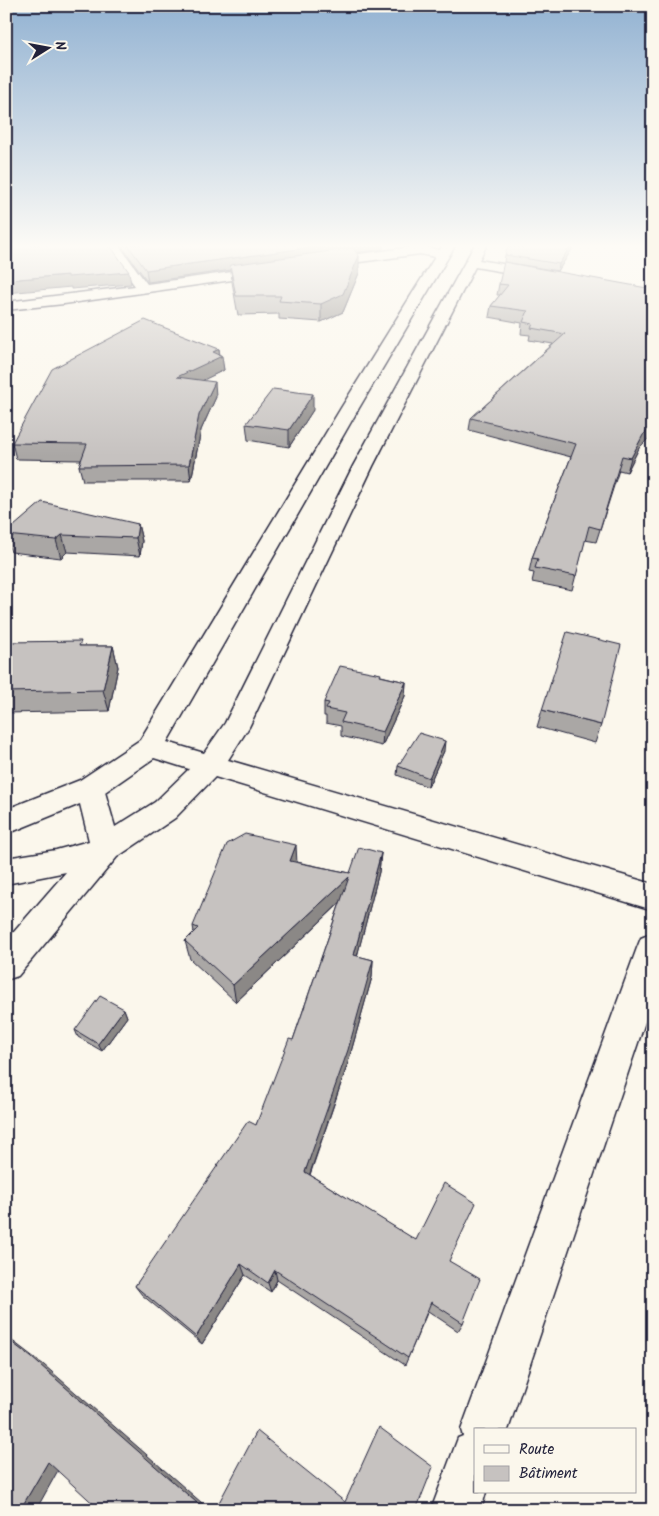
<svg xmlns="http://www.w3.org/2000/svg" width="659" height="1516" viewBox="0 0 659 1516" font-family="Kalam,sans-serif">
<rect width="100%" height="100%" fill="#fbf7ec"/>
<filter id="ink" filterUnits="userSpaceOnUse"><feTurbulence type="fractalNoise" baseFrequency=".02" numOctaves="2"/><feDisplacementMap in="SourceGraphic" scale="10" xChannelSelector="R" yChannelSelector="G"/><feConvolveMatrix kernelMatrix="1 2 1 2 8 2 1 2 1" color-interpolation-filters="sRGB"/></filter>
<g filter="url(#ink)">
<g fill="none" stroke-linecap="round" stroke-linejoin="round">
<g stroke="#22223b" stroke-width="3">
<path id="minor" d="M105,244H118L147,284L267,267L274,271L267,275L64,304L6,310V302L135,286Z
M444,244H456L359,408L167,742L204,753L225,723L353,466L475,244H487L479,260L539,270L546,274L539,278L475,267L373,466L249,727L228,760L653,884V910L215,777L175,818L117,857L18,976L6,980V941L66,872L6,884V858L56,850L89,841L80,804L14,831H6V807H12L80,780L140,740L341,408L435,257L420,254L322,267L315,263L322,259L420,246L440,250ZM154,758L189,769L155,802L115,827L105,792Z
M653,933V998L508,1430H475V1492H486L481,1510H431L458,1438L463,1436L461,1430L637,948L641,938Z"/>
</g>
<use href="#minor" fill="#fbf7ec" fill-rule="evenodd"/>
</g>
<path fill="#aaa7a5" stroke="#22223b" d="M120,244H383V249L357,253L359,273L343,312L321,322L279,319V314L238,315L232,282L231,270L148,282Z
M574,246L558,271L504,262L505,255L525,247Z
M499,284L647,288L652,287L653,285V434L639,448L627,472L619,470L596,542L585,540L572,590L532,582L534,573L529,572L532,558L571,457L469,430L471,418L553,344L529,340L530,335L521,334L522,323L489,317L491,306L500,295H497Z
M219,349L220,355L224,370L202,380L216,397L201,430L191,481H83L79,466L81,460L16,459L12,443Z
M313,410L289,447L248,440L246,424Z
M138,524L142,541L140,556L67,552L61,558L11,552L6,539V533Z
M6,642L82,646H113L118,667L109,711L6,713Z
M381,676L406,682L405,696L382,746L341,736V726L326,723V716H324V702Z
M542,710L601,725L595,743L537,727Z
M444,751L428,787L397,775L398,766Z
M381,853L379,872L357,956L373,960L372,977L347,1066L310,1175L449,1261L463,1323L458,1331L428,1311L405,1365L277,1280L271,1292L245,1275L202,1344L142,1295L135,1286L256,1125L293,1040L340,903L236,1002L190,959L185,941L194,932L193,926L297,862L350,873Z
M124,1009L127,1017L102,1051L78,1037L75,1030Z"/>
<path fill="#8b8886" stroke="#22223b" d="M335,244H383V249L231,270L230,265L231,270L148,282L146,270Z
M572,244H575L574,246L558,271L559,264Z
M359,256V273L343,312L321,322V304Z
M129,272L131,284L71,289V287L6,293V280L68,275Z
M219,349L220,357L222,356L224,370L179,392L177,377L213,352Z
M215,382L216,397L201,430L191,481L189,465L199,415Z
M313,394V410L289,447V430Z
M653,425V434L639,448L627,472L631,458L643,435Z
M138,524L142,541L140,556L136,538Z
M62,535L67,552L61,558L56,540Z
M113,646L118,667L109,711L103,690Z
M406,682L405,696L382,746L383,732Z
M445,741L444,751L428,787L429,778Z
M296,845L297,864L290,861Z
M381,853L379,872L353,972L354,955Z
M349,877L348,895L236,1002L233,985Z
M373,960L372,977L347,1066L306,1185L305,1172Z
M124,1009L127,1017L102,1051L98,1044Z
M241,1264L245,1275L202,1344L196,1337Z
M275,1270L277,1280L271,1292L268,1283Z
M6,1336L44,1365L210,1510H205L6,1338Z
M48,1462L61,1465L36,1510H20Z"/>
<path fill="#c6c2c0" stroke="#22223b" d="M6,244H109L129,272L68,277V275L6,280Z
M127,244H335L146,270Z
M526,244H572L559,264L505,255L508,246L525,247Z
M353,248L359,256L343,294L321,304L279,301L281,296H236L230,265Z
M504,262L647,288L648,286L653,287V425L643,435L631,458L622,456L600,529L589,526L576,576L535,568L538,559L532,558L576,444L471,418L565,334L531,328L533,324L523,322L528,311L491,306L508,285L499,284Z
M145,320L219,349L213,352L222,356L177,377L215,382L199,415L189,465L79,466L87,444L12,443L52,369Z
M273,389L313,394L289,430L246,424Z
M42,502L138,524L136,538L62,535L56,540L6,535V533Z
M567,632L621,645L601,725L542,710Z
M81,641L79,646H113L103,690L6,692V642Z
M340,666L381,674L380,676L406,682L383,732L341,722L345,713L326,709L329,703L324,702Z
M419,733L445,741L429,778L398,766Z
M245,834L296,845L290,861L350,873L359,847L381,853L354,955L373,960L348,1050L305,1172L416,1240L444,1183L476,1203L449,1261L480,1279L463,1323L431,1302L408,1358L275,1270L268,1283L241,1264L196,1337L135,1286L248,1121L256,1125L289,1039L293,1040L349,877L233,985L185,941L198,928L193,926L227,844Z
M100,996L124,1009L98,1044L75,1030Z
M6,1338L31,1357L205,1510H100L48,1462L20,1510H6Z
M379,1427L433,1467L416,1510H215L257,1431L345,1502Z"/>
</g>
<linearGradient id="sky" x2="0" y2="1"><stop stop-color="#92b2d2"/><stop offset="0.54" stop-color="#fdfbf6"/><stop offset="1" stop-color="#fdfbf6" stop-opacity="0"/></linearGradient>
<rect width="659" height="456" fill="url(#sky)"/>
<rect width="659" height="1516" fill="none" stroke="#fbf7ec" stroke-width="25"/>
<rect x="12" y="12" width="634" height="1491" fill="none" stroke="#22223b" stroke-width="2" filter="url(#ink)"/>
<rect x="474" y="1428" width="162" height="65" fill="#fbf7ec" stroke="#a4a2a5"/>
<rect x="484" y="1445" width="25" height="8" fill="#fbf7ec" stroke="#a4a2a5"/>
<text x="519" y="1454" font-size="15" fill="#22223b">Route</text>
<rect x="484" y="1466" width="25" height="15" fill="#c6c2c0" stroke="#a4a2a5"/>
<text x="519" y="1478" font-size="15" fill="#22223b">Bâtiment</text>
<g transform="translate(48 48) rotate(79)" stroke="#fbf7ec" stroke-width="4" paint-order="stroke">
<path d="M0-4L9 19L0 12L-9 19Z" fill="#22223b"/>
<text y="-8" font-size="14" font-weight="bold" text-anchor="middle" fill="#22223b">N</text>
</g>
</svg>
